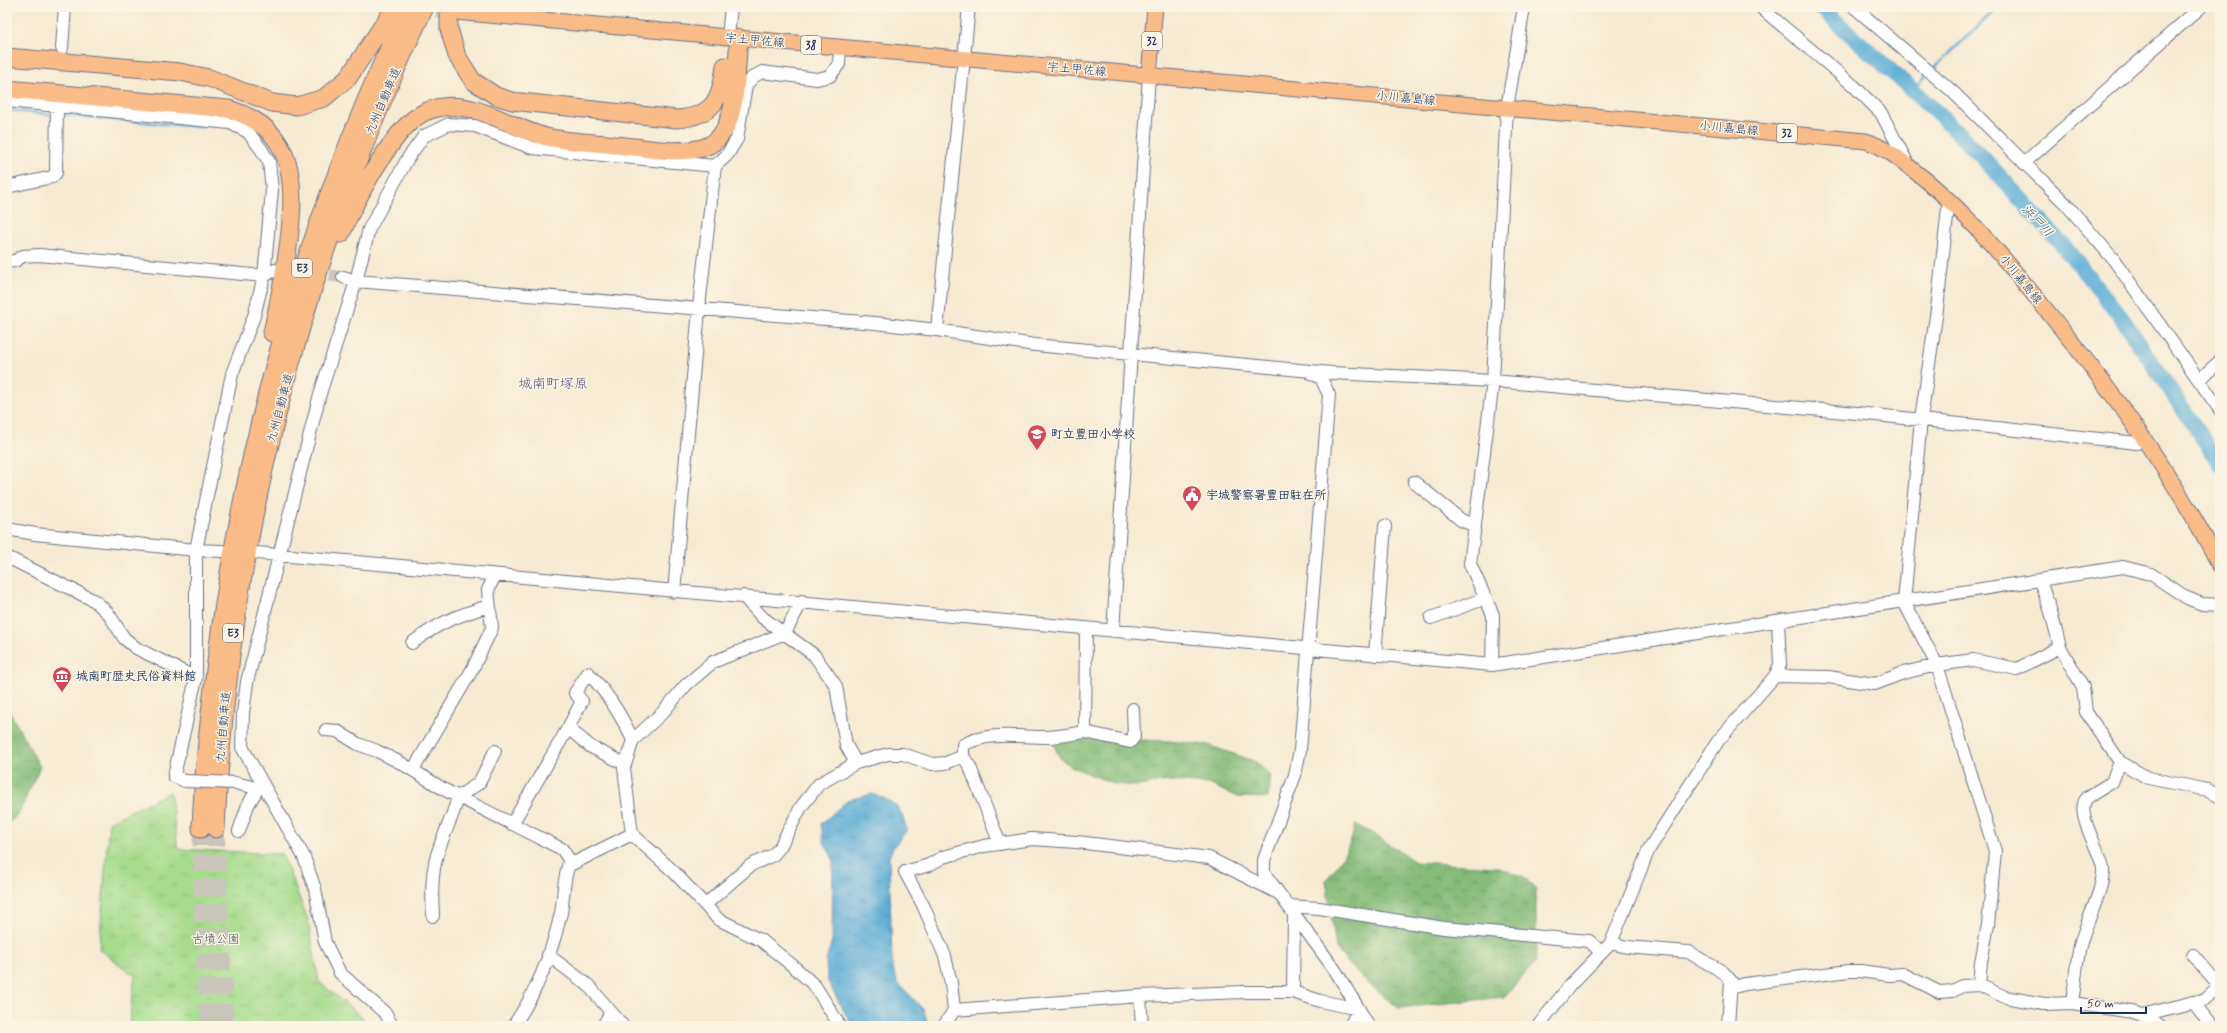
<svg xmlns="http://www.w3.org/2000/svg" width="2227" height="1033" viewBox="0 0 2227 1033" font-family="Mynerve,'Klee One',sans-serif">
<defs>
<pattern id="grass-tufts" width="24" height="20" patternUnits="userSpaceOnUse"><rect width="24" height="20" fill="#a6dc8c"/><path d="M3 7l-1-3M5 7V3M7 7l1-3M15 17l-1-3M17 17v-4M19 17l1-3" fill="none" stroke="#8ebd7b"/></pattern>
<pattern id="forest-crowns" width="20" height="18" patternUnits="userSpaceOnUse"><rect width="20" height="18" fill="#84bc78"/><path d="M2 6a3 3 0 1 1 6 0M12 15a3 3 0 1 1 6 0" fill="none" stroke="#6b9966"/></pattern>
<pattern id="water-ripples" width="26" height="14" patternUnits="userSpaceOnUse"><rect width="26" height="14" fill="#5cadd7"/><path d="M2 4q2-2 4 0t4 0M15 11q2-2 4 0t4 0" fill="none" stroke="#4b8db2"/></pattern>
</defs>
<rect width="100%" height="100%" fill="#fcf5e5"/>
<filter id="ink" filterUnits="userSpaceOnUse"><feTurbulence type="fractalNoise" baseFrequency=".025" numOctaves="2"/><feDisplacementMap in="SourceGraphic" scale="8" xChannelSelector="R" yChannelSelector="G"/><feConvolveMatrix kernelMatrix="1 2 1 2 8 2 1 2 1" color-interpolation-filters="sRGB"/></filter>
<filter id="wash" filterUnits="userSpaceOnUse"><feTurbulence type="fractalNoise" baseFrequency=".012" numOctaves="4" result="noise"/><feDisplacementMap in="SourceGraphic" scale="16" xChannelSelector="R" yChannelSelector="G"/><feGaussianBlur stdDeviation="0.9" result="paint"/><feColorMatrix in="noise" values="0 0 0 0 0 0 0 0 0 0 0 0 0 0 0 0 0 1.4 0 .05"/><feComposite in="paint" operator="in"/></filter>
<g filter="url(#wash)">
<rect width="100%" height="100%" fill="#f6ead2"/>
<path fill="url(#grass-tufts)" stroke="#608675" d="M170,792L178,849L282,854L308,920L319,982L362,1017L366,1026H129L135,976L99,949L109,822Z"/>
<path fill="url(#forest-crowns)" stroke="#50766b" d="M7,707L40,767L18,815L7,824Z
M1050,737L1169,741L1208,745L1256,762L1271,776L1268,798L1237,797L1209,784L1168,781L1138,786L1114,784L1070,766L1060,758Z
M1355,825L1372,833L1415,862L1495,867L1523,876L1536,889V962L1504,997L1399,1008C1375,991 1354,972 1336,948L1326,880C1340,863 1351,847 1355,825Z"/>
<path fill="url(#water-ripples)" stroke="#3c6e9a" d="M872,794C896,802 900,806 907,830L894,846L889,857L892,960L894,972L898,983L923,1009L927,1020L923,1026H852L827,980L826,961L832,940L833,859L824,842L821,824L848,800Z"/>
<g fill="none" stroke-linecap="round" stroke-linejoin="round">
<path stroke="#5cadd7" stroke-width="2.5" d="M1932,70L1998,7
M1913,90L1927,75
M7,110L54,115
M61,115L202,127"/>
<path stroke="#5cadd7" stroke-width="16" d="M1820,7L1941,116L1983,158L2066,249L2121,317L2220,464"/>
</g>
</g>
<g filter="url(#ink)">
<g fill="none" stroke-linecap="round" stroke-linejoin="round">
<path stroke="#cac5bb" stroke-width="12" stroke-dasharray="12 6" stroke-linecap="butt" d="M276,270L343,277"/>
<path stroke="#cac5bb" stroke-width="15" stroke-dasharray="15 8" stroke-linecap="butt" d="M413,8L455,12"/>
<path stroke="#cac5bb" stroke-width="17" stroke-dasharray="17 8" stroke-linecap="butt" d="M201,829L203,937L209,1026
M216,829L225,1026"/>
<g stroke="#687087" stroke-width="14">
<path id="minor" d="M1760,7L1854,86L1881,113L1909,166
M1854,7L1952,91L2067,205L2114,260L2220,410
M728,37L731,7
M62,48L65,7
M7,101L230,123L248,132L261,149L269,162L272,190L264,276L254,316L232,374L196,550V678L174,776L185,781
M2024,163L2201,7
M7,187L52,177L56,173L57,106
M1949,199L1937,309L1921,419L1904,602L1937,665L1995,851L1988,925L1981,962L1979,985
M7,262L15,261L23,256L39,255L264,276L275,270
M343,277L356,281L875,323L937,330L1035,345L1332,373L1493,381L1857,413L2137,443L2145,438
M937,330L969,7
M1309,372L1321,378L1329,395L1300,750L1295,775L1264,860V873L1335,970L1369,1026
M2199,380L2220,361
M1414,482L1461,520L1475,526
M7,529L35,534L196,550L222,551
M257,553L1492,665L2123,567L2151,574L2187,598L2202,604L2220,605
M7,557L95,601L108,613L124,638L136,648L196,678
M2040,581L2051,612L2060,647L2083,687L2086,712L2120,762L2148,778L2208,790L2220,797
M674,592L700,298L715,166L727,155L737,139L746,85L753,77L762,72L817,79L830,76L839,64L840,47
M743,596L763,618L814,655L836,686L846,745L856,763L888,754H903L932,764L946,763L963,756L970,767L1000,844
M802,601L785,633L713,662L686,685L662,713L633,740L624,768L632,834L674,872L718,919L762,941L793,966L815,986L840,1026
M1431,618L1486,598
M1113,631L1149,75
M412,643C440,622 456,616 489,606
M1375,655L1385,526
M1492,665L1493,615L1470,564L1493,381L1507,108L1524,7
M1775,676L1828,677L1875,684L1903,673L1937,665L1973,660L2017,669L2060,647
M568,728L582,701L575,693L588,673C608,693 621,715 633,740
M326,730L337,731L358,744L377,751L401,763L445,790L562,849L570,861C563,877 564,896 561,913C552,952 536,994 513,1026
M1085,732L1130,742L1134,737L1133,709
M963,756V745C988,731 1018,737 1045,737C1058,737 1072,734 1085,732L1086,629
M413,770L472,670L492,628L488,590L495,575
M235,783L257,788
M512,824L568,728L591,747L625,764
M239,831L248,805L261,783
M568,866L632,834
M705,905L751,865L773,855L780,847L801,807L819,784L856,763
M1288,906L1319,908L1444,928L1589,941L1601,952
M433,916C432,896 431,875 437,855C443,835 453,817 458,797L479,783L495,751
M1611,943L1627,947L1688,952L1723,972L1731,981L1728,1026
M548,955L588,985L623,1026
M2193,955L2219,985
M1731,988L1745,984L1849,971H1860L1889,975L1903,974L1939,992L1953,991L1962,986L1979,985L2005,997L2044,1004L2072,1003L2132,1012L2150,1018L2160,1026
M1293,992L1294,913
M1140,996L1142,1026
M2193,1002L2212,1026
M2072,1003C2075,984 2076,964 2080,946C2085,923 2104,890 2103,869C2102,852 2072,811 2088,797L2112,782L2120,762
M954,1010L1140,996L1244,992H1293L1320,1001L1359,1009
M2142,1015L2203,1000L2220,984
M392,1026L386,1014L340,973L325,942L315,889L304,857L242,747L243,713L247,682L320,394L356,281L369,229L408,158L424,136L449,124L475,126L532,148L715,166
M603,1026L611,1012
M944,1026L954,1010L951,983L945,956L923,905L905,872L929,865L943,857L984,846L1032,839L1077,842L1209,858L1276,892
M1350,1026L1359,1009
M1538,1026L1571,984L1611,943L1649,849L1718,741L1775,676L1780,665L1778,621"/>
</g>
<g stroke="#687087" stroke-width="17">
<path id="major" d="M455,12L1866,141C1884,147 1897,157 1912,169C1955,202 1990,241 2024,283C2098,372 2167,462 2220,566
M1149,75L1155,7"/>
</g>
<g stroke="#687087" stroke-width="19">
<path id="highway" d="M449,7V29L457,56L473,81L496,96L512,101L677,119C714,116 721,99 725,66
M7,57L180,72L209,78L272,103L297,106L324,98L348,78L395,7
M7,89L228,109C295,128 296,181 289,240C285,271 279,302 272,333
M341,234C355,202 393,126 425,112C468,93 506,127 546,137C568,142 592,142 615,145C642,147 674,155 702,148C710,146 718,140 723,132C738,109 736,65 739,38
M201,829C203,770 210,712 217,654C246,429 310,211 408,7
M216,829C228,545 302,264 425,7"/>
</g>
<use href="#minor" stroke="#fff" stroke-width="12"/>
<use href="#major" stroke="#f9bc89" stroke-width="15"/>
<use href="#highway" stroke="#f9bc89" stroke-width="17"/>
<g stroke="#687087" stroke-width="14" stroke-linecap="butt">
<path id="minor-bridge" d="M185,781L235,783"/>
</g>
<use href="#minor-bridge" stroke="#fff" stroke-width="12"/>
</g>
</g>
<defs>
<g id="school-pin" transform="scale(1)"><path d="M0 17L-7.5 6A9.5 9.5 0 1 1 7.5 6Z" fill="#d1495b" stroke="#fcf5e5"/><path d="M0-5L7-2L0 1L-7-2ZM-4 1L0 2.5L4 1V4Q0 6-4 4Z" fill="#fff"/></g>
<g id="civic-pin" transform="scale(1)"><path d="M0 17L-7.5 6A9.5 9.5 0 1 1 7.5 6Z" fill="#d1495b" stroke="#fcf5e5"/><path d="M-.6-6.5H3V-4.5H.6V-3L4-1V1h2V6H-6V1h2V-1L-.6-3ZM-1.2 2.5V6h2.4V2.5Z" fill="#fff"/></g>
<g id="museum-pin" transform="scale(1)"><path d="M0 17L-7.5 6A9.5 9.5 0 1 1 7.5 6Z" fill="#d1495b" stroke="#fcf5e5"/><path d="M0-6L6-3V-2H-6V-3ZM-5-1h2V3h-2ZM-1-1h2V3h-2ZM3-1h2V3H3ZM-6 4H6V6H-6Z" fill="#fff"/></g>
</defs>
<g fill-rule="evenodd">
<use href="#school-pin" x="1037" y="434"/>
<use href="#civic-pin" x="1192" y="495"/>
<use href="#museum-pin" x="62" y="676"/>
</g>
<g text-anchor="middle" stroke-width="3" stroke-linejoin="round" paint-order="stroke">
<g fill="#fcf5e5" stroke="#5e6a86" stroke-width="1">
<rect x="1142" y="32" width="20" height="18" rx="3"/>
<rect x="801" y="36" width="20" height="18" rx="3"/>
<rect x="1777" y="124" width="20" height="18" rx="3"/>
<rect x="292" y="259" width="20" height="18" rx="3"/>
<rect x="223" y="624" width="20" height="18" rx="3"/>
</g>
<g font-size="11" font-weight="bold" fill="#1b2f5e">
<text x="1152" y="45">32</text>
<text x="811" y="49">38</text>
<text x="1787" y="137">32</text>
<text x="302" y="272">E3</text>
<text x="233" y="637">E3</text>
</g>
<g font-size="12" fill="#1b2f5e" stroke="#fcf5e5">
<text transform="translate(755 40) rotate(5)" y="4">宇土甲佐線</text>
<text transform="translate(1077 69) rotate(5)" y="4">宇土甲佐線</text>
<text transform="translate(1406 98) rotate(5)" y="4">小川嘉島線</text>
<text transform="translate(383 101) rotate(-67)" y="4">九州自動車道</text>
<text transform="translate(1729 128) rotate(5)" y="4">小川嘉島線</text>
<text transform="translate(2021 279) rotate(51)" y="4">小川嘉島線</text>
<text transform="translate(280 408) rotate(-75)" y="4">九州自動車道</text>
<text transform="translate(223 727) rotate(-85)" y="4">九州自動車道</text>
</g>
<g font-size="12" font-weight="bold" fill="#1b2f5e" stroke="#fcf5e5" text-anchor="start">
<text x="1051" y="438">町立豊田小学校</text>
<text x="1206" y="499">宇城警察署豊田駐在所</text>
<text x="76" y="680">城南町歴史民俗資料館</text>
</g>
<g font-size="12" fill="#3e5a6a" stroke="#fcf5e5">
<text x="216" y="943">古墳公園</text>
</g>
<g font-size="13" font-style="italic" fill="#2e5582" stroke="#fcf5e5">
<text transform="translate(2038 220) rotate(47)" y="5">浜戸川</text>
</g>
<g font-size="14" fill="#545a8d" stroke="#fcf5e5">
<text x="553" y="388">城南町塚原</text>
</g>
</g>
<rect width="2227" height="1033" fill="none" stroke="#fcf5e5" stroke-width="24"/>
<path d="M2081 1007v6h65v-6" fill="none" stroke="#1b2f5e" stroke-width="2"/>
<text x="2087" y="1007" font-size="12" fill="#1b2f5e" stroke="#fcf5e5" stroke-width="3" paint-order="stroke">50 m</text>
</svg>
